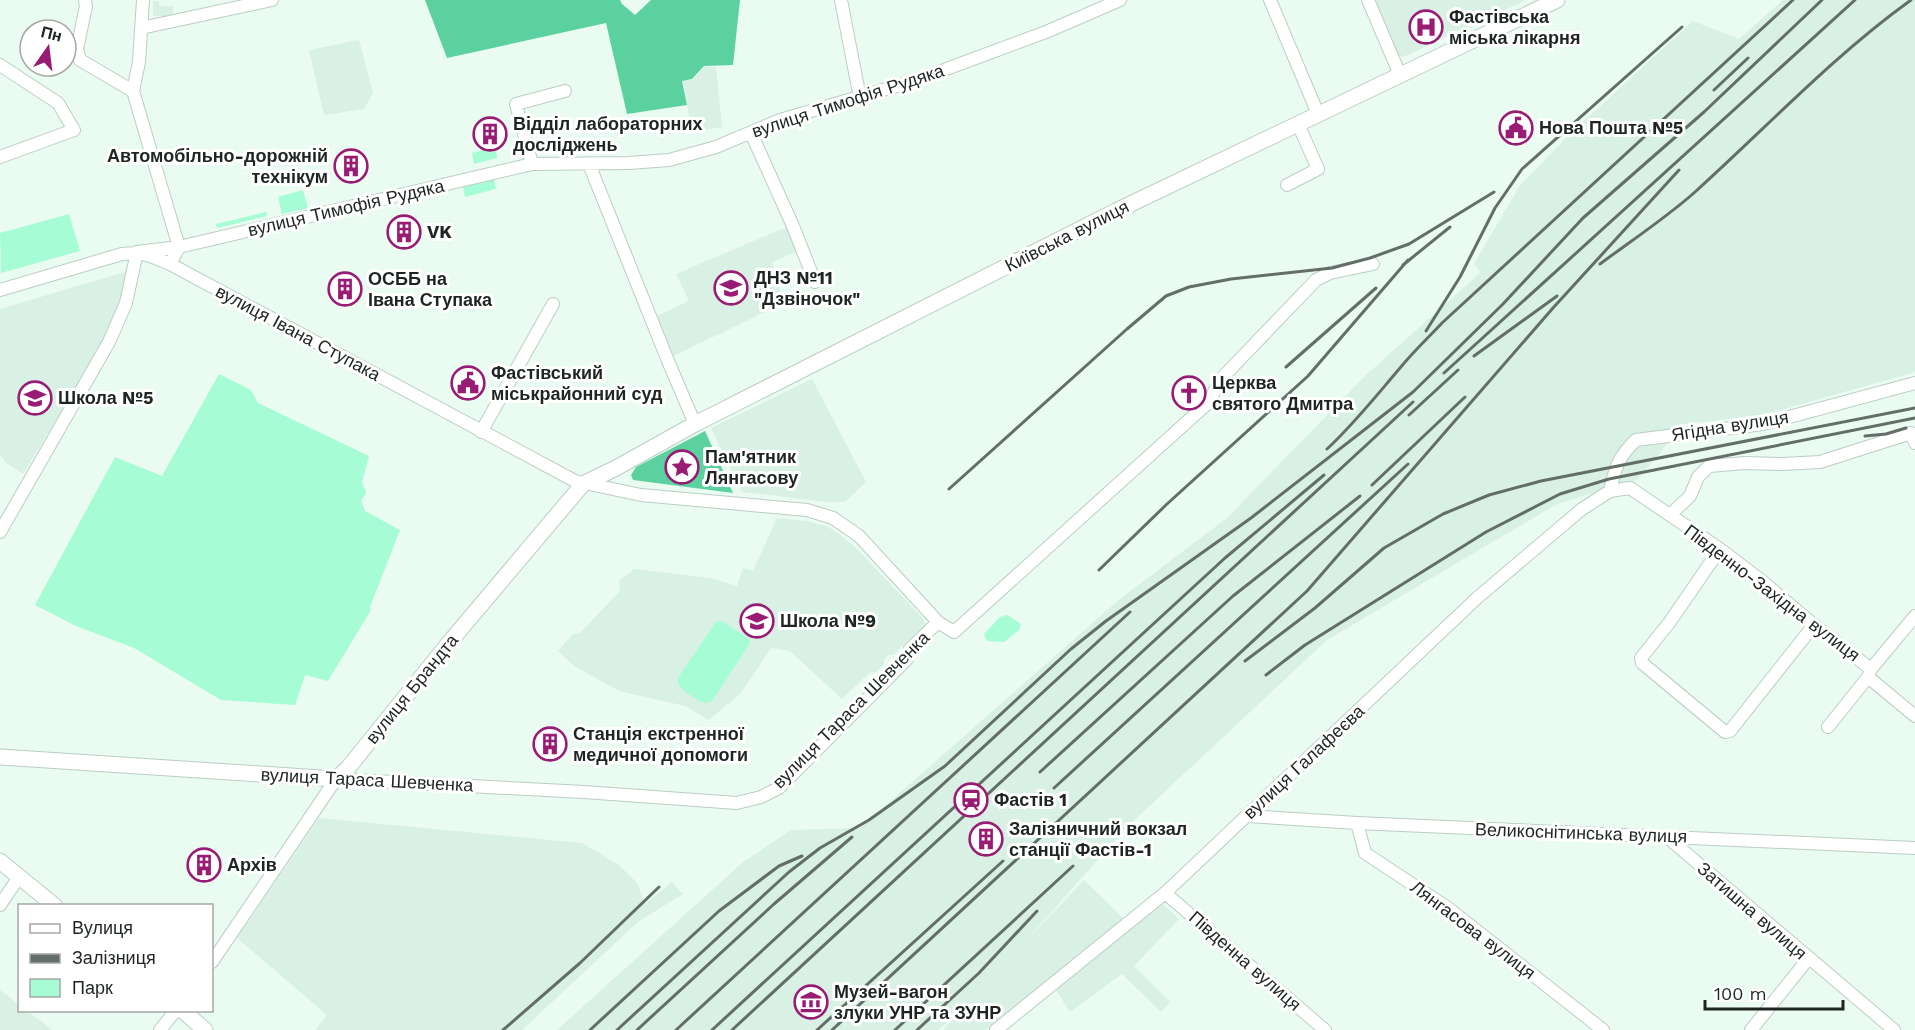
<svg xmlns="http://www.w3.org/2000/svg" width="1915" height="1030" viewBox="0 0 1915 1030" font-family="'Work Sans',sans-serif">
<rect width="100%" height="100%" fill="#eafbf2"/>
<path fill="#d8f1e4" d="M1372,0H1526L1403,57L1394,53Z
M1783,0H1915V372L1763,415L1684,424L1637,480L1557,504L1327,640L1126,828L1023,944L1084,880L1125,920L1100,942L985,1030H943L966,1005L938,1030H557L742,863L791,830L860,828L1121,598L1227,518L1365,376L1481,272L1474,264L1520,185L1573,131L1693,21L1739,39Z
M153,1H159V6H173V16H153Z
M359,40L373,93L364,109L324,115L309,50Z
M705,67H716L722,127L679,134L677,124L690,121L683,81L693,79Z
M789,226L798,251L772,262L784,303L671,357L655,317L689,301L676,274Z
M128,271L123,296L104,341L23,474L5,462L0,455V309Z
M812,379L866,482L845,502H828L742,492L711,428Z
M777,518L807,521L828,527L839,534L853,545L923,618L925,625L893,655H888L884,660V664L876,672L869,673L842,699L790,651L771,648L741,693L709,720L685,706L619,691L574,666L558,651L573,634L580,633L620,591L619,581L634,569L711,578L737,586L743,568L753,571Z
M319,818L582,843L619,865L637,883L645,904L672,882L683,894L638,922L522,1030H315L327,1015L237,938Z
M1163,904L1179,919L1134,966L1170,1002L1161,1012L1122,974L1070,1012L1054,987Z
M0,990L19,1005L20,1010L27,1011L53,1030H0Z"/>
<path fill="#a6fcd4" d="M490,148L491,152L496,151L497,158L474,164L472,153Z
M493,176L496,189L465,197L462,183Z
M303,190L308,208L282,214L278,197Z
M266,212L267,216L217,228L216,224Z
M69,214L80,251L1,273L0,233Z
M219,374L251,390L258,403L369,456L362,482L366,493L361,501L365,511L400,530L370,607L371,610L328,681L305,675L295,705L221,700L134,648L76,626L35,605L115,457L162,476Z
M1007,615L1021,624L1019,630L1004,642L987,641L984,634L1000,617Z
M720,620L747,637L750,641L749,645L712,701L704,703C694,697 676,690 678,678L715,623Z"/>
<path fill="#5bd1a0" d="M425,0H620L622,4L635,15L651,0H740L733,65L704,66L692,79L682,81L687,105L627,114L606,23L447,58Z
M705,431L733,493L633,480L631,475L636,467Z"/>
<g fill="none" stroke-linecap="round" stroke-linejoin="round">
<g stroke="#bbcdc4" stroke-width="14">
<path id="minor" d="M85,0L86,6L77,49L80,60L133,91
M841,0L860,98
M1270,0L1318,114
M1368,0L1400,75
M141,28L272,0
M0,65L58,103L74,130L0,157
M751,133L793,226L815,282
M532,164L516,104L565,91
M589,164L668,361L695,424
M1287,185L1318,169L1298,124
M170,264L179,247L532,164L629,163L669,160L716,147L780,120L914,81L1046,32L1120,0
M0,290L122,254C143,251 151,256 170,264L575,481L641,495L807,510L833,518L859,536L938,622L954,632L1209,402L1220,380L1316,280L1330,273L1373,264
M481,432L553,304
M1610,491C1615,468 1618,457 1636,440L1763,424L1915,383
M1670,515L1690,496L1698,477L1709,466L1745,463L1783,464L1820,462L1911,433L1915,443
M0,532L109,342L126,303L137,252L179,247L133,91L139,62L143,0
M1720,549L1669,623L1641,658L1642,663L1725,732L1730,731L1814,625
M1868,677L1915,716
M1828,727L1868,677L1871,669
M1247,816L1357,823L1915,848
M1357,823L1365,853L1448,908L1603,1030
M1667,837L1894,1030
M1165,893L1325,1030
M0,905L19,877
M212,962L336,779L584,792L737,803L761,797L779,788L907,659L910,649L938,622
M160,1030L176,1010
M996,1030L1165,893L1477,598L1582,509L1610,491L1630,488L1720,549L1762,581L1814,625L1871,669L1915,616
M1751,1030L1808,959"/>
</g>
<g stroke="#bbcdc4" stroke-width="17">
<path id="major" d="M0,757L336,779L348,768L448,644L583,484L616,468L695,424L1116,211L1557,0
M0,861L55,906
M182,1010L205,1030"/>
</g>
<use href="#minor" stroke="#fff" stroke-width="12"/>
<use href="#major" stroke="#fff" stroke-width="15"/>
<path stroke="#646e69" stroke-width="3" d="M1714,90L1748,58
M1600,264C1632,240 1666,218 1695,192C1766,128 1833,56 1911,0
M1403,265L1450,227
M1426,331L1460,277L1495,208L1522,169L1682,27
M1474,356L1557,296
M1286,367L1376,288
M1444,373L1855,0
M1409,415L1458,370
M1865,436L1886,434L1906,428
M1327,449C1354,424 1376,396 1400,368C1413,352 1428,338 1442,323L1793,0
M1372,485L1465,397
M949,489L1127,329L1166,296L1189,287L1231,279L1332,268L1370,258L1409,244L1494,192
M1099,570L1167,504L1308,376L1408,260
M1245,661L1315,608L1384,548L1443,514L1489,495L1541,481L1915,408
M1266,675L1305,645L1486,532L1560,494L1609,479L1915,418
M1040,772L1233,596L1360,496
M1054,788L1408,464
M503,1030L580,963L659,887
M590,1030L719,911L779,866L802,856
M617,1030L789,872L820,848L869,820L945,766L1071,649L1106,621L1251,518L1413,392L1503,304L1583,218L1704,112L1822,0
M637,1030L774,904L852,837
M676,1030L1130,612
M712,1030L1225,558L1324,475
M732,1030L1413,402
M817,1030L1003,861
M832,1030L1307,591L1553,308L1679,170
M895,1030L1073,866
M917,1030L979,973L1037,911"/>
</g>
<defs>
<g id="hospital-ring" transform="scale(1.725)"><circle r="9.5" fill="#fff" stroke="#991c74" stroke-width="1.5"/><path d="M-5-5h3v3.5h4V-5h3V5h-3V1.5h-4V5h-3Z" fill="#991c74"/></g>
<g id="civic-ring" transform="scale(1.725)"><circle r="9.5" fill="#fff" stroke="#991c74" stroke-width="1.5"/><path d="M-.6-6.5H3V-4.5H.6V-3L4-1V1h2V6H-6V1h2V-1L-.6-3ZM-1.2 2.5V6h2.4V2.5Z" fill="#991c74"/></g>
<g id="building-ring" transform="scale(1.725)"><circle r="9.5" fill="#fff" stroke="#991c74" stroke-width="1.5"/><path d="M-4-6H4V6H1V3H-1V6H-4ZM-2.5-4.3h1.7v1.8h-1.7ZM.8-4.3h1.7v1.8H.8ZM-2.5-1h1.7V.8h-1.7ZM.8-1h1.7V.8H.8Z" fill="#991c74"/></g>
<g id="school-ring" transform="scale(1.725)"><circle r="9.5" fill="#fff" stroke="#991c74" stroke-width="1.5"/><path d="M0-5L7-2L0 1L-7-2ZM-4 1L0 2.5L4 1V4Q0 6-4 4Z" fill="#991c74"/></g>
<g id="church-ring" transform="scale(1.725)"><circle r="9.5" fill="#fff" stroke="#991c74" stroke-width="1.5"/><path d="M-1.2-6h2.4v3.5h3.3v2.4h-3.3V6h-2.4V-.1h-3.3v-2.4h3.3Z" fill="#991c74"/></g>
<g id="sight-ring" transform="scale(1.725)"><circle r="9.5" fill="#fff" stroke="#991c74" stroke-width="1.5"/><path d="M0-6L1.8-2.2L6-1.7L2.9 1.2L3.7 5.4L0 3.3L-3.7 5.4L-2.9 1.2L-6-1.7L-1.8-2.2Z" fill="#991c74"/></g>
<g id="station-ring" transform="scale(1.725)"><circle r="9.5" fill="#fff" stroke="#991c74" stroke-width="1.5"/><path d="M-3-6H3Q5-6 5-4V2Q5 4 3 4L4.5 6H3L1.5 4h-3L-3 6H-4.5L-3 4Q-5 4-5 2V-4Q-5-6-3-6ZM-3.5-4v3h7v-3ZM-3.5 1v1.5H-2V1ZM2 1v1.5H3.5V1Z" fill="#991c74"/></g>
<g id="museum-ring" transform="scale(1.725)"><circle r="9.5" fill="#fff" stroke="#991c74" stroke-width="1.5"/><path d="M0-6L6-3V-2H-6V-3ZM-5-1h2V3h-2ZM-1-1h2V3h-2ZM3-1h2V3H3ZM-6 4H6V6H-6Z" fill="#991c74"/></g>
</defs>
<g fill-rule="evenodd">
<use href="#hospital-ring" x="1426" y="27"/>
<use href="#civic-ring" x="1516" y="128"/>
<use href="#building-ring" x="490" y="134"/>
<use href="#building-ring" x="351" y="166"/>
<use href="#building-ring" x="404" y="232"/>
<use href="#school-ring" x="731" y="288"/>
<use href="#building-ring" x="345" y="289"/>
<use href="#civic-ring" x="468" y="383"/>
<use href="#church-ring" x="1189" y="393"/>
<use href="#school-ring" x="35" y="398"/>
<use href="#sight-ring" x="682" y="467"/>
<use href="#school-ring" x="757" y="621"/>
<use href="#building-ring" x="550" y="744"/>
<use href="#station-ring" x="971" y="800"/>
<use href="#building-ring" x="986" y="839"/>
<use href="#building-ring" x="204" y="865"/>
<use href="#museum-ring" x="811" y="1002"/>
</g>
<g text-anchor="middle" stroke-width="6" stroke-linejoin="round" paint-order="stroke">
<g font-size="18" font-weight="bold" fill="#1f2522" stroke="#fff" text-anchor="start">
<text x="1449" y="23">Фастівська<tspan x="1449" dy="21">міська лікарня</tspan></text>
<text x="513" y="130">Відділ лабораторних<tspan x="513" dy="21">досліджень</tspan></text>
<text x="1539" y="134">Нова Пошта №5</text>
<text x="328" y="162" text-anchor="end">Автомобільно-дорожній<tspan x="328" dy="21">технікум</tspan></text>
<text x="427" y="238">VK</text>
<text x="754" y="284">ДНЗ №11<tspan x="754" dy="21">"Дзвіночок"</tspan></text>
<text x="368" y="285">ОСББ на<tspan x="368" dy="21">Івана Ступака</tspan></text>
<text x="491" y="379">Фастівський<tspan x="491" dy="21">міськрайонний суд</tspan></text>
<text x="1212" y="389">Церква<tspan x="1212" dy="21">святого Дмитра</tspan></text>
<text x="58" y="404">Школа №5</text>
<text x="705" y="463">Пам'ятник<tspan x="705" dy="21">Лянгасову</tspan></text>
<text x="780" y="627">Школа №9</text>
<text x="573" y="740">Станція екстренної<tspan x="573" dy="21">медичної допомоги</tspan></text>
<text x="994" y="806">Фастів 1</text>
<text x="1009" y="835">Залізничний вокзал<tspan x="1009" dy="21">станції Фастів-1</tspan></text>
<text x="227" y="871">Архів</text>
<text x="834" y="998">Музей-вагон<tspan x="834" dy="21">злуки УНР та ЗУНР</tspan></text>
</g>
<g font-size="18" fill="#1f2522" stroke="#fff">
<text transform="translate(848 101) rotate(-18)" y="6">вулиця Тимофія Рудяка</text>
<text transform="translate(346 208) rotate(-13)" y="6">вулиця Тимофія Рудяка</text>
<text transform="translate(1067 236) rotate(-27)" y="6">Київська вулиця</text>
<text transform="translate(298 333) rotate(28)" y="6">вулиця Івана Ступака</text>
<text transform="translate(1730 426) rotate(-9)" y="6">Ягідна вулиця</text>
<text transform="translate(1772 593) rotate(37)" y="6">Південно-Західна вулиця</text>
<text transform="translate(412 689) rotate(-51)" y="6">вулиця Брандта</text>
<text transform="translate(851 710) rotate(-45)" y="6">вулиця Тараса Шевченка</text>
<text transform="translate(1304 762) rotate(-43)" y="6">вулиця Галафеєва</text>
<text transform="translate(367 780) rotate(3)" y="6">вулиця Тараса Шевченка</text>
<text transform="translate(1581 833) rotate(2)" y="6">Великоснітинська вулиця</text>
<text transform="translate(1752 911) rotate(41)" y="6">Затишна вулиця</text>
<text transform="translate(1473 930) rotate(37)" y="6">Лянгасова вулиця</text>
<text transform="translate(1245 961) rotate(41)" y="6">Південна вулиця</text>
</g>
</g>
<rect x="18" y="904" width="195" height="108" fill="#ffffff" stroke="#a5a8a7" stroke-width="1.5"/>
<rect x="30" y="924" width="30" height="9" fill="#ffffff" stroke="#a5a8a7" stroke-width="1.5"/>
<text x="72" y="934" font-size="18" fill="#1f2522">Вулиця</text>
<rect x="30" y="954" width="30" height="9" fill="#646e69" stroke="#a5a8a7" stroke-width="1.5"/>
<text x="72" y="964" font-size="18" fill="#1f2522">Залізниця</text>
<rect x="30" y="979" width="30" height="18" fill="#a6fcd4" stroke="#a5a8a7" stroke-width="1.5"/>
<text x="72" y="994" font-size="18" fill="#1f2522">Парк</text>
<g transform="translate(48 48) rotate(14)"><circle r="28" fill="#ffffff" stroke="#a5a8a7" stroke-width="1.5"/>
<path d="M0-4.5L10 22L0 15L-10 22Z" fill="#991c74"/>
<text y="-9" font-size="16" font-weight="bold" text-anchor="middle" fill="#1f2522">Пн</text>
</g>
<path d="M1705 1000v9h138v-9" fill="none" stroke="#1f2522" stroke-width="3"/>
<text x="1714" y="1000" font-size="18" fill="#1f2522" stroke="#ffffff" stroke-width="4.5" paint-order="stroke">100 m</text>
</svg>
